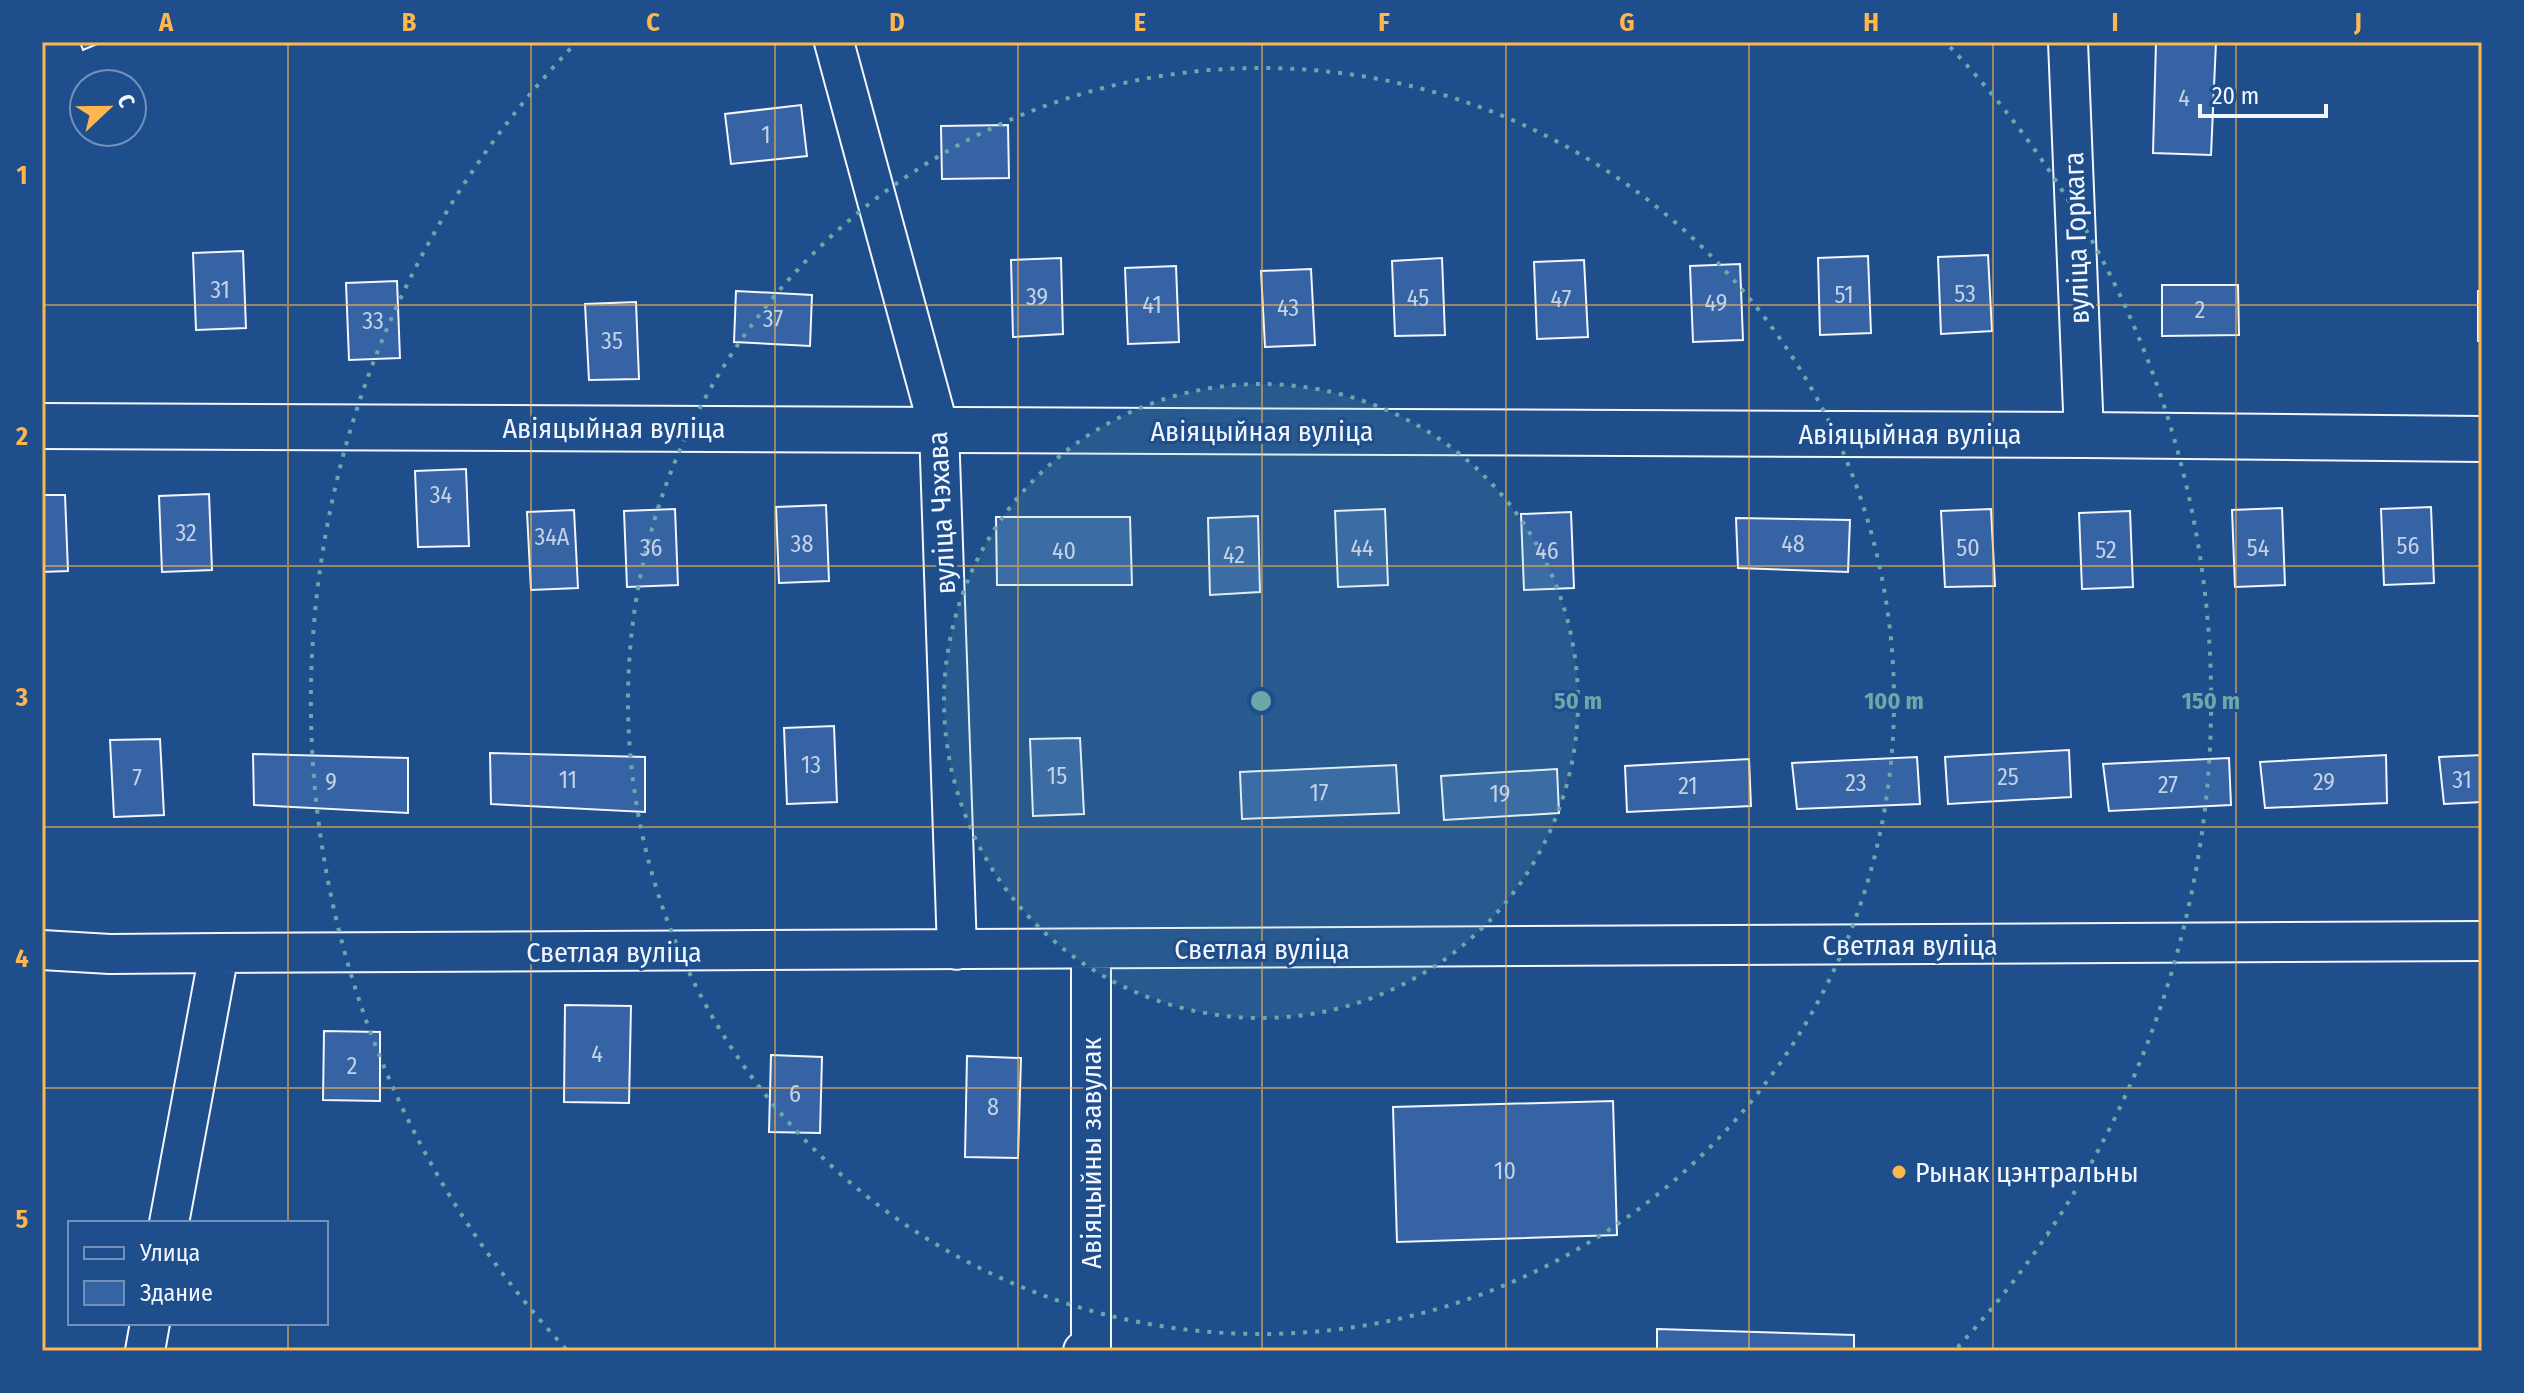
<svg xmlns="http://www.w3.org/2000/svg" width="2524" height="1393" viewBox="0 0 2524 1393" font-family="'Fira Sans Condensed',sans-serif">
<rect width="100%" height="100%" fill="#1f4e8c"/>
<path fill="#3563a3" stroke="#f2f6ff" stroke-width="2" d="M80,42H102L83,50Z
M2156,42H2216L2211,155L2153,153Z
M801,105L807,156L731,164L725,114Z
M1008,125L1009,178L942,179L941,126Z
M243,251L246,328L196,330L193,253Z
M1988,255L1992,331L1941,334L1938,257Z
M1868,256L1871,333L1820,335L1818,258Z
M1061,258L1063,334L1013,337L1011,260Z
M1442,258L1445,335L1395,336L1392,261Z
M1584,260L1588,337L1537,339L1534,262Z
M1740,264L1743,340L1693,342L1690,266Z
M1176,266L1179,342L1128,344L1125,268Z
M1311,269L1315,345L1265,347L1261,271Z
M397,281L400,358L349,360L346,283Z
M2162,285H2238L2239,335L2162,336Z
M736,291L812,295L810,346L734,342Z
M2478,291H2482V341H2478Z
M636,302L639,379L589,380L585,304Z
M466,469L469,546L418,547L415,471Z
M209,494L212,570L162,572L159,496Z
M42,495H65L68,571L42,572Z
M826,505L829,581L779,583L776,507Z
M2431,507L2434,583L2384,585L2381,509Z
M2282,508L2285,585L2235,587L2232,510Z
M675,509L678,585L627,587L624,511Z
M1385,509L1388,585L1338,587L1335,511Z
M1991,509L1995,586L1945,587L1941,511Z
M574,510L578,588L531,590L527,512Z
M2130,511L2133,587L2082,589L2079,513Z
M1571,512L1574,588L1524,590L1521,514Z
M1258,516L1260,592L1210,595L1208,518Z
M996,517H1130L1132,585H997Z
M1736,518L1850,520L1848,572L1738,568Z
M834,726L837,802L787,804L784,728Z
M1080,738L1084,814L1033,816L1030,739Z
M160,739L164,815L114,817L110,740Z
M2069,750L2071,797L1948,804L1945,757Z
M490,753L645,757V812L491,804Z
M253,754L408,758V813L254,805Z
M2386,755L2387,803L2265,808L2260,762Z
M2482,755V802L2444,804L2439,757Z
M1917,757L1920,804L1797,809L1792,763Z
M2229,758L2231,805L2109,811L2103,764Z
M1749,759L1751,806L1627,812L1625,766Z
M1396,765L1399,813L1242,819L1240,772Z
M1557,769L1559,813L1444,820L1441,776Z
M565,1005L631,1006L629,1103L564,1102Z
M324,1031L380,1032V1101L323,1100Z
M771,1055L822,1057L820,1133L769,1132Z
M967,1056L1021,1058L1018,1158L965,1157Z
M1613,1101L1617,1235L1397,1242L1393,1107Z
M1657,1329L1854,1335V1351H1657Z"/>
<g fill="none" stroke-linecap="round" stroke-linejoin="round">
<g stroke="#f2f6ff" stroke-width="42">
<path id="street" d="M834,42L939,429L957,950
M2068,42L2084,435
M42,950L110,954L219,953L2482,941
M169,1223L219,953
M145,1351L150,1323
M1083,1351L1091,1348V950"/>
</g>
<g stroke="#f2f6ff" stroke-width="48">
<path id="secondary" d="M42,426L2084,435L2482,439"/>
</g>
<use href="#street" stroke="#1f4e8c" stroke-width="38"/>
<use href="#secondary" stroke="#1f4e8c" stroke-width="44"/>
</g>
<path fill="none" stroke="#ffb74d" stroke-width="2" stroke-opacity="0.55" d="M288,42V1223M531,42V1351M775,42V1351M1018,42V1351M1262,42V1351M1506,42V1351M1749,42V1351M1993,42V1351M2236,42V1351M42,305H2482M42,566H2482M42,827H2482M42,1088H2482M288,1323V1351"/>
<circle cx="1261" cy="701" r="317" fill="#6aa9a8" fill-opacity=".12"/>
<g fill="none" stroke="#6aa9a8" stroke-width="4" stroke-dasharray="4 8">
<circle cx="1261" cy="701" r="317"/>
<circle cx="1261" cy="701" r="633"/>
<path d="M566 1349A950 950 0 0 1 572 47M1950 47A950 950 0 0 1 1956 1349"/>
</g>
<circle fill="#ffb74d" stroke="#1f4e8c" stroke-width="3" cx="1899" cy="1172" r="8"/>
<g text-anchor="middle" stroke-width="6" stroke-linejoin="round" paint-order="stroke">
<g font-size="24" fill="#c3d1e8">
<text x="2184" y="106">4</text>
<text x="766" y="143">1</text>
<text x="220" y="298">31</text>
<text x="1965" y="302">53</text>
<text x="1844" y="303">51</text>
<text x="1037" y="305">39</text>
<text x="1418" y="306">45</text>
<text x="1561" y="307">47</text>
<text x="1716" y="311">49</text>
<text x="1152" y="313">41</text>
<text x="1288" y="316">43</text>
<text x="2200" y="318">2</text>
<text x="773" y="327">37</text>
<text x="373" y="329">33</text>
<text x="612" y="349">35</text>
<text x="441" y="503">34</text>
<text x="186" y="541">32</text>
<text x="552" y="545">34А</text>
<text x="802" y="552">38</text>
<text x="1793" y="552">48</text>
<text x="2408" y="554">56</text>
<text x="651" y="556">36</text>
<text x="1362" y="556">44</text>
<text x="1968" y="556">50</text>
<text x="2258" y="556">54</text>
<text x="2106" y="558">52</text>
<text x="1064" y="559">40</text>
<text x="1547" y="559">46</text>
<text x="1234" y="563">42</text>
<text x="811" y="773">13</text>
<text x="1057" y="784">15</text>
<text x="2008" y="785">25</text>
<text x="137" y="786">7</text>
<text x="568" y="788">11</text>
<text x="2462" y="788">31</text>
<text x="331" y="790">9</text>
<text x="2324" y="790">29</text>
<text x="1856" y="791">23</text>
<text x="2168" y="793">27</text>
<text x="1688" y="794">21</text>
<text x="1319" y="801">17</text>
<text x="1500" y="802">19</text>
<text x="597" y="1062">4</text>
<text x="352" y="1074">2</text>
<text x="795" y="1102">6</text>
<text x="993" y="1115">8</text>
<text x="1505" y="1179">10</text>
</g>
<g font-size="28" fill="#f2f6ff" stroke="#1f4e8c">
<text transform="translate(2076 238) rotate(-92)" y="10">вуліца Горкага</text>
<text x="614" y="438">Авіяцыйная вуліца</text>
<text x="1262" y="441">Авіяцыйная вуліца</text>
<text x="1910" y="444">Авіяцыйная вуліца</text>
<text transform="translate(941 513) rotate(-93)" y="10">вуліца Чэхава</text>
<text x="1910" y="955">Светлая вуліца</text>
<text x="1262" y="959">Светлая вуліца</text>
<text x="614" y="962">Светлая вуліца</text>
<text transform="translate(1091 1153) rotate(-90)" y="10">Авіяцыйны завулак</text>
</g>
<g font-size="28" fill="#f2f6ff" stroke="#1f4e8c" text-anchor="start">
<text x="1915" y="1182">Рынак цэнтральны</text>
</g>
</g>
<circle cx="1261" cy="701" r="12" fill="#6aa9a8" stroke="#1f4e8c" stroke-width="4"/>
<g font-size="24" text-anchor="middle" font-weight="bold" fill="#6aa9a8" stroke="#1f4e8c" stroke-width="6" stroke-linejoin="round" paint-order="stroke">
<text x="1578" y="709">50 m</text>
<text x="1894" y="709">100 m</text>
<text x="2211" y="709">150 m</text>
</g>
<rect width="2524" height="1393" fill="none" stroke="#1f4e8c" stroke-width="88"/>
<rect x="68" y="1221" width="260" height="104" fill="#1f4e8c" stroke="#7391ba" stroke-width="2"/>
<rect x="84" y="1247" width="40" height="12" fill="#1f4e8c" stroke="#7391ba" stroke-width="2"/>
<text x="140" y="1261" font-size="24" fill="#f2f6ff">Улица</text>
<rect x="84" y="1281" width="40" height="24" fill="#3563a3" stroke="#7391ba" stroke-width="2"/>
<text x="140" y="1301" font-size="24" fill="#f2f6ff">Здание</text>
<g transform="translate(108 108) rotate(68)"><circle r="38" fill="#1f4e8c" stroke="#7391ba" stroke-width="2"/>
<path d="M0-6L14 30L0 20L-14 30Z" fill="#ffb74d"/>
<text y="-12" font-size="22" font-weight="bold" text-anchor="middle" fill="#f2f6ff">С</text>
</g>
<path d="M2200 104v12h126v-12" fill="none" stroke="#f2f6ff" stroke-width="4"/>
<text x="2212" y="104" font-size="24" fill="#f2f6ff" stroke="#1f4e8c" stroke-width="6" paint-order="stroke">20 m</text>
<rect x="44" y="44" width="2436" height="1305" fill="none" stroke="#ffb74d" stroke-width="3"/>
<g font-size="26" text-anchor="middle" font-weight="bold" fill="#ffb74d">
<text x="166" y="31">A</text>
<text x="409" y="31">B</text>
<text x="653" y="31">C</text>
<text x="897" y="31">D</text>
<text x="1140" y="31">E</text>
<text x="1384" y="31">F</text>
<text x="1627" y="31">G</text>
<text x="1871" y="31">H</text>
<text x="2115" y="31">I</text>
<text x="2358" y="31">J</text>
<text x="22" y="184">1</text>
<text x="22" y="445">2</text>
<text x="22" y="706">3</text>
<text x="22" y="967">4</text>
<text x="22" y="1228">5</text>
</g>
</svg>
